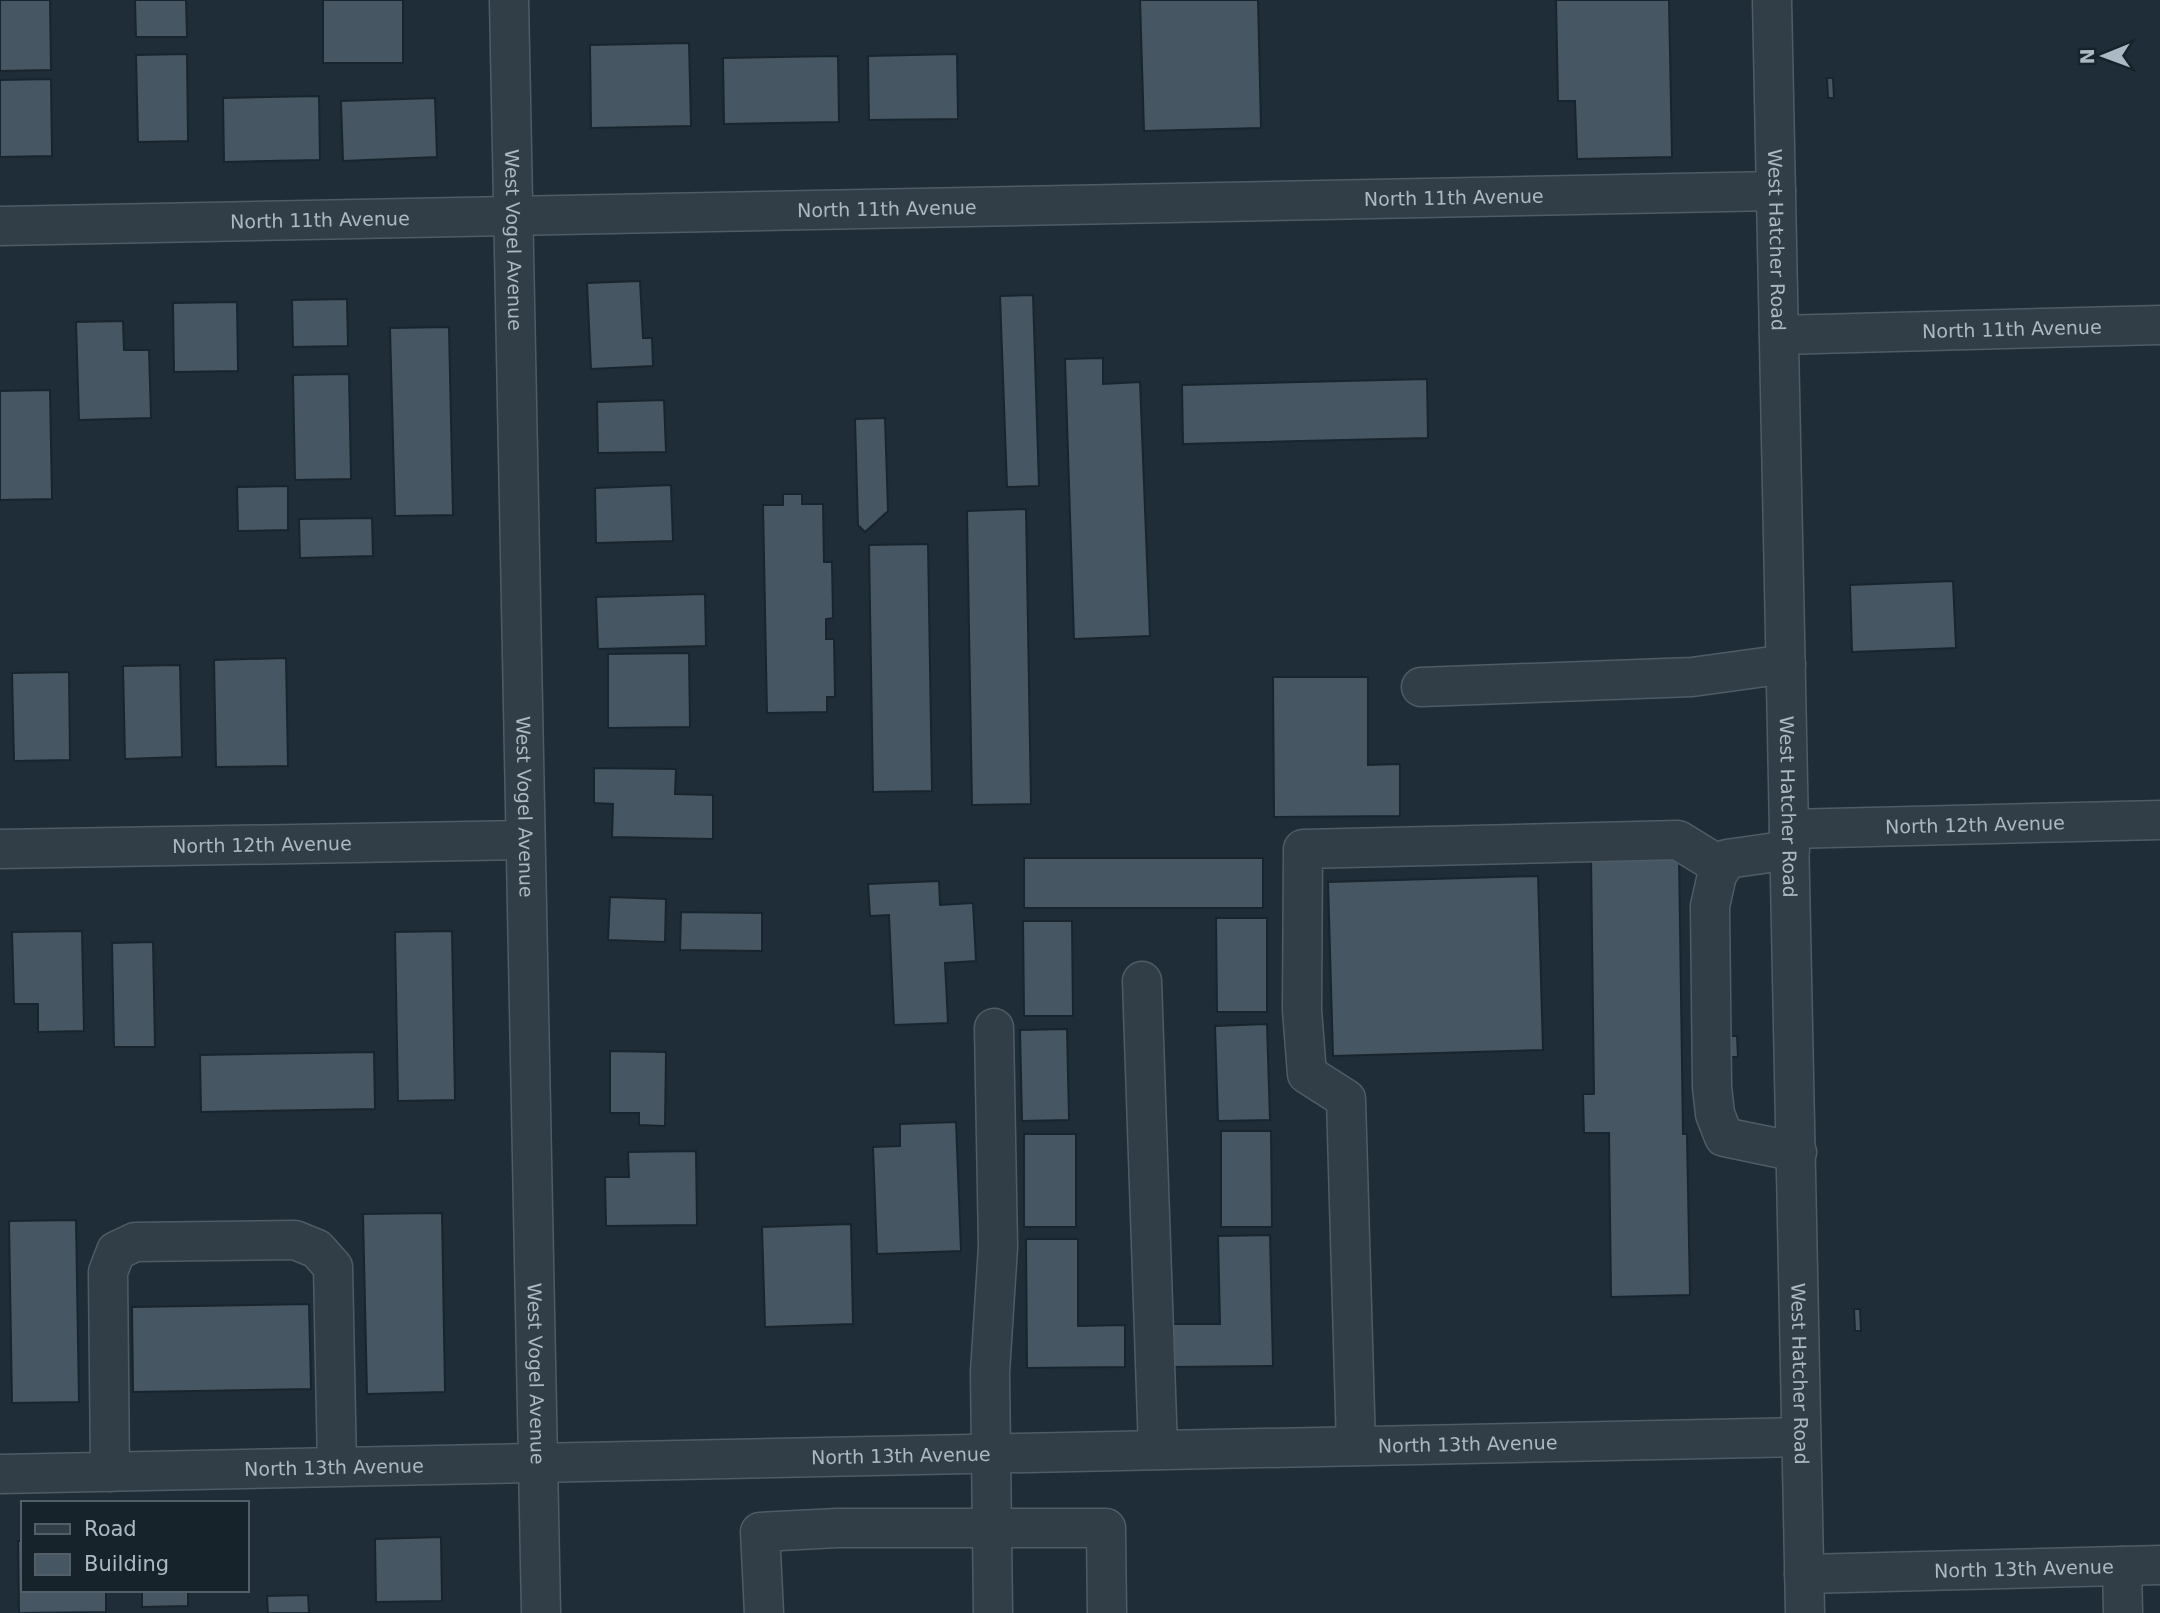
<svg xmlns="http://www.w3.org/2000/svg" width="2160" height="1613" viewBox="0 0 2160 1613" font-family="'DejaVu Sans',sans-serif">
<rect width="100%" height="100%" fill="#1e2d37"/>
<path fill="#465763" stroke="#19252e" stroke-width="2" d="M0,0H50L51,70L0,71Z
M135,0H186L187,37H136Z
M323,0H403V63H323Z
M1140,0H1258L1261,128L1144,131Z
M1556,0H1669L1672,157L1577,159L1575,101H1558Z
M689,43L691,126L591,128L590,45Z
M187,54L188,141L138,142L136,55Z
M957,54L958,119L869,120L868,56Z
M838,56L839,122L724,124L723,58Z
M1827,78H1833L1834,98H1828Z
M51,79L52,156L0,157V80Z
M319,96L320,160L224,162L223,98Z
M435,98L437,157L343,161L341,101Z
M640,281L643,338H652L653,366L591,369L587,283Z
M1033,295L1039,486L1007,487L1000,296Z
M347,299L348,346L293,347L292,300Z
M237,302L238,371L174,372L173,303Z
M123,321L124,350H149L151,418L79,420L76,322Z
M449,327L453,515L395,516L390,328Z
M1103,358V384L1140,382L1150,636L1074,639L1065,359Z
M349,374L351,479L295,480L293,375Z
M1427,379L1428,438L1183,444L1182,385Z
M50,390L52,499L0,500V391Z
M664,400L666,452L598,453L597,402Z
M885,418L888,511L865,532L858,525L855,419Z
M671,485L673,541L596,543L595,488Z
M288,486V530L238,531L237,487Z
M783,494H802V504H823L824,562H832L833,618L826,619V639H834L835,697H827V712L767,713L763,505H783Z
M1026,509L1031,804L972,805L967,511Z
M372,518L373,556L300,558L299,519Z
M928,544L932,791L873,792L869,545Z
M1953,581L1956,648L1852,652L1850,585Z
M705,594L706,646L598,649L596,597Z
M689,653L690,727L608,728V654Z
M286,658L288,766L216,767L214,660Z
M180,665L182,757L125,759L123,666Z
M69,672L70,760L14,761L12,673Z
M1273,677H1368V765L1400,764V816L1274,817Z
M594,768L676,769L675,794L713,795V839L612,837L613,804L594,803Z
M1679,855L1683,1134H1687L1690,1295L1611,1297L1609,1133H1584L1583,1094H1594L1591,857Z
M1024,858H1263V908H1024Z
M1538,876L1543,1050L1333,1056L1328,882Z
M939,881L940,905L973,903L976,961L945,963L948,1023L894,1025L889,915L870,916L868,884Z
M610,897L666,899L665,942L608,940Z
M681,912L762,913V951L680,950Z
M1216,918H1267V1012H1217Z
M1023,921H1072L1073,1016H1024Z
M82,931L84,1031L38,1032V1004H14L12,932Z
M452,931L455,1100L398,1101L395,932Z
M153,942L155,1047H114L112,943Z
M1267,1024L1270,1120L1218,1121L1215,1026Z
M1067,1029L1069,1120L1022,1121L1020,1030Z
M1731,1036H1737L1738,1057H1731Z
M610,1051L666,1052L665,1126L639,1125V1113H610Z
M374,1052L375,1109L201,1112L200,1055Z
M956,1122L961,1251L877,1254L873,1147L900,1146V1124Z
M1221,1131H1271L1272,1227H1221Z
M1024,1134H1076V1227H1024Z
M696,1151L697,1225L606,1226L605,1177H629L628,1152Z
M442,1213L445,1392L367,1394L363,1214Z
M76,1220L79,1402L12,1403L9,1221Z
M851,1224L853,1324L765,1327L762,1227Z
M1270,1235L1273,1366L1173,1367L1172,1324H1220L1218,1236Z
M1026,1239H1078V1326L1125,1325V1367L1027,1368Z
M309,1304L311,1389L133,1392L132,1307Z
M1854,1309H1860L1861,1331H1855Z
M441,1537L442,1601L376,1602L375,1539Z
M18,1541H23V1590H106V1612L19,1613Z
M142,1590H188V1606L142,1607Z
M308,1595L309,1613H268L267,1596Z"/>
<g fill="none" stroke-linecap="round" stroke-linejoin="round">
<g stroke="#4f5c66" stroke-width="41">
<g id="minor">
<path id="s1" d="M509,0L541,1613"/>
<path id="s2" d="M1772,0L1805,1613"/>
<path id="s3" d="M0,226L1776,191"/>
<path id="s4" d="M1779,335L2160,325"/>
<path d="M1421,687L1692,677L1786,664"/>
<path id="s5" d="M1789,829L2160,820"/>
<path id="s6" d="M0,849L525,840"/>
<path d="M1790,850L1727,859L1717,875L1710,906L1712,1087L1715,1114L1724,1137L1797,1152"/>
<path d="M1142,981L1158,1450"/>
<path d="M1356,1446L1346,1099L1307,1074L1302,1010L1303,849L1678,840L1722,867"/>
<path d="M110,1472L108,1272L116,1251L135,1242L295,1240L317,1249L333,1267L337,1466"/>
<path id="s7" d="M0,1474L1801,1437"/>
<path d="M2122,1566L2123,1613"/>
<path id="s8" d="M1804,1574L2160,1565"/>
<path d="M764,1613L760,1532L837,1528H1106L1107,1613"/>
<path d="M993,1613L990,1372L998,1247L994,1028"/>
</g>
</g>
<use href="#minor" stroke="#323e47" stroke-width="38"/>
</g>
<g text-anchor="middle" stroke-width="5" stroke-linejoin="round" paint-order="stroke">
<g font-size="19" fill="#abb9c5" stroke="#17232b">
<text dy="7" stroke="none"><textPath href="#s3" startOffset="1454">North 11th Avenue</textPath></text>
<text dy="7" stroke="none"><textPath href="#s3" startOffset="887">North 11th Avenue</textPath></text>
<text dy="7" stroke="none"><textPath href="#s3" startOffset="320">North 11th Avenue</textPath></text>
<text dy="7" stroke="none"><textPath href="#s1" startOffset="240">West Vogel Avenue</textPath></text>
<text dy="7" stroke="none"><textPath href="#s2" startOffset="240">West Hatcher Road</textPath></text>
<text dy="7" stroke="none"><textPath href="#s4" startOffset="233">North 11th Avenue</textPath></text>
<text dy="7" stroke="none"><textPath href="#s2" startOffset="807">West Hatcher Road</textPath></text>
<text dy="7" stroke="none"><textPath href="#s1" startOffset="807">West Vogel Avenue</textPath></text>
<text dy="7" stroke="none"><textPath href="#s5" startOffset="186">North 12th Avenue</textPath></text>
<text dy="7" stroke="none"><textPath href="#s6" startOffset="262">North 12th Avenue</textPath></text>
<text dy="7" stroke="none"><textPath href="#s1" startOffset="1374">West Vogel Avenue</textPath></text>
<text dy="7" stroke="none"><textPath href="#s2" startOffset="1374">West Hatcher Road</textPath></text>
<text dy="7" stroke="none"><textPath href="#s7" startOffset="1468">North 13th Avenue</textPath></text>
<text dy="7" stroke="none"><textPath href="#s7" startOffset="901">North 13th Avenue</textPath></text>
<text dy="7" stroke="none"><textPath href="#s7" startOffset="334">North 13th Avenue</textPath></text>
<text dy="7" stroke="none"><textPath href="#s8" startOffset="220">North 13th Avenue</textPath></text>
</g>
</g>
<rect x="21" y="1501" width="228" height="91" fill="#17232b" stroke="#525f69" stroke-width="2"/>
<rect x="35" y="1524" width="35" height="10" fill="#323e47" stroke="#525f69" stroke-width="2"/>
<text x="84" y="1536" font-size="21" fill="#abb9c5">Road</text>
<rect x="35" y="1554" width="35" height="21" fill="#465763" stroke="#525f69" stroke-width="2"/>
<text x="84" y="1571" font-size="21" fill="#abb9c5">Building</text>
<g transform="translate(2104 56) rotate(269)" stroke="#17232b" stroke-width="5" paint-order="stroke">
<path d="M0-5L12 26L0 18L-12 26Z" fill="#abb9c5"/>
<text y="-10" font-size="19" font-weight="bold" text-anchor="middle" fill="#abb9c5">N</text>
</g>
</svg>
